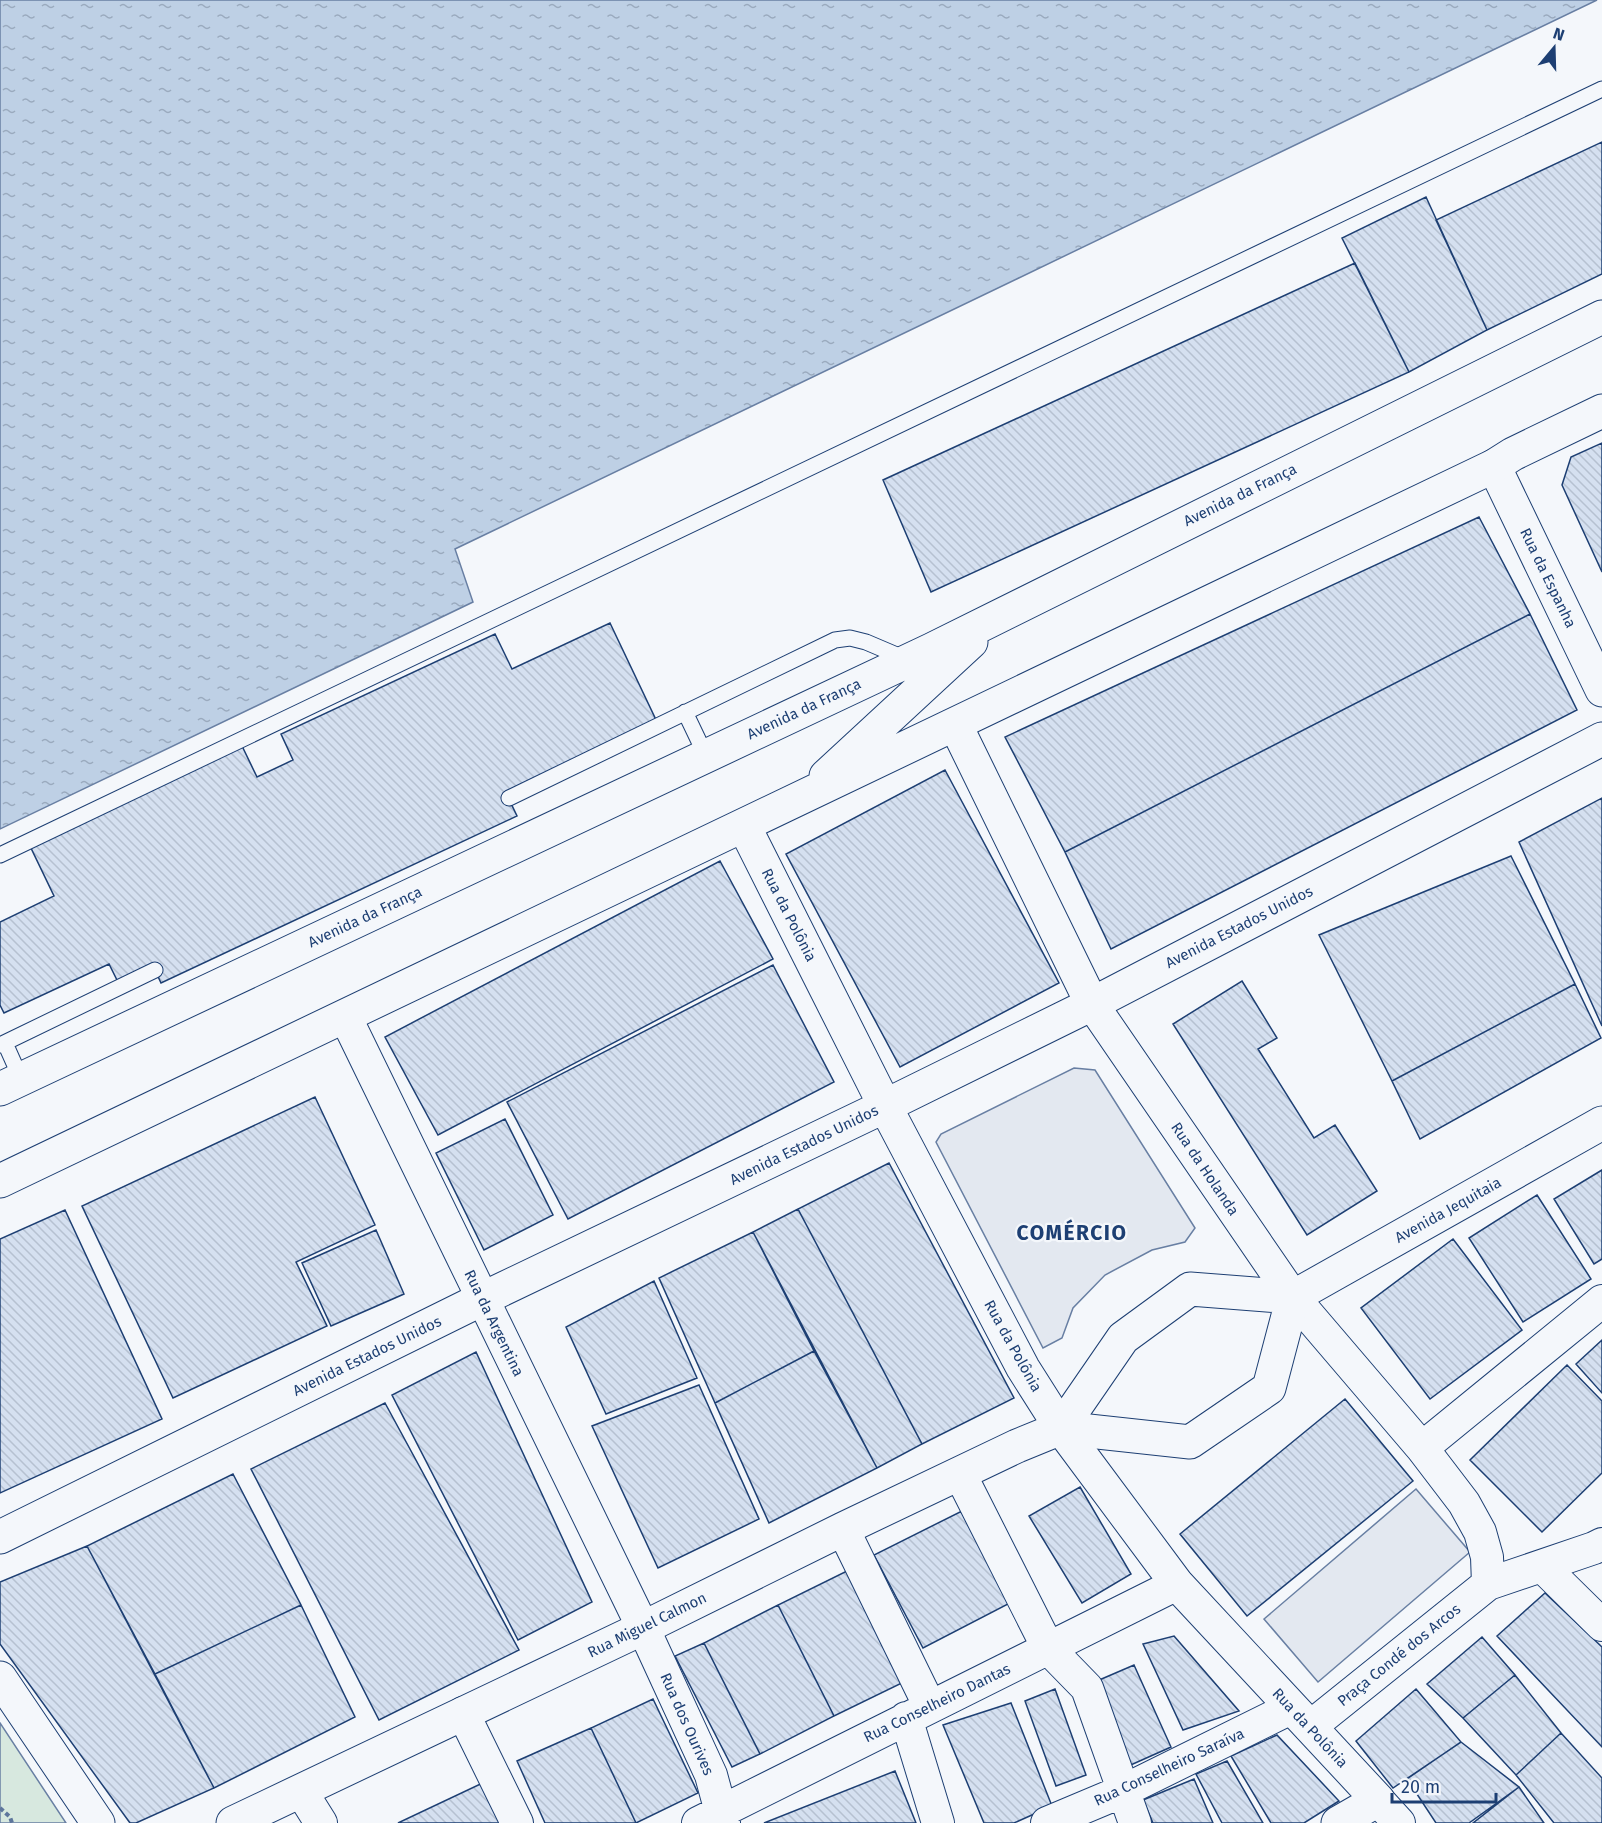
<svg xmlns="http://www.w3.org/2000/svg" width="1602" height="1823" viewBox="0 0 1602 1823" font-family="'Fira Sans',sans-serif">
<defs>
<pattern id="water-ripples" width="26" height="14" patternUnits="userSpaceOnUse" patternTransform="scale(1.5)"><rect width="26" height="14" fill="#bed0e5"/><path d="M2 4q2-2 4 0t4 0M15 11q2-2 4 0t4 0" fill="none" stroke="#9aaabe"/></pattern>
<pattern id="building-back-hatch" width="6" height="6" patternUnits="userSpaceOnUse" patternTransform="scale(1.5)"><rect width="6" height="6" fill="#d5e0f0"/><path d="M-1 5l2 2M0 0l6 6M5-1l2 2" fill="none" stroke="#b6c1d1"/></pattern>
</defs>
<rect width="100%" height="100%" fill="#f4f7fb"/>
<path fill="#d7e8df" stroke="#687fa3" stroke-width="1.5" d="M0,1723L66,1823H0Z"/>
<path fill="#e3e8f0" stroke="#687fa3" stroke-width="1.5" d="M1074,1068L1095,1070L1195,1228L1185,1242L1152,1250L1105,1275L1073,1308L1062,1338L1043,1348L936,1142L941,1134Z
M1416,1489L1470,1552L1318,1682L1264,1619Z"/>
<path fill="url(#water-ripples)" stroke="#687fa3" stroke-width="1.5" d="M0,0H1597L455,549L473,602L0,829Z"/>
<path fill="url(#building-back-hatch)" stroke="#1d3f73" stroke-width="1.5" d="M1602,142V274L1487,330L1436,220Z
M1426,197L1487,330L1409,372L1342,238Z
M1355,263L1409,372L931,592L883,480Z
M1602,443V572L1562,485L1571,457Z
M1479,517L1530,614L1065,852L1005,737Z
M1530,614L1577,710L1111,949L1065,852Z
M610,623L657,722L506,793L517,816L161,983L155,970L118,982L109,964L4,1013L0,1005V922L54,896L30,846L242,746L257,777L293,760L281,734L495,634L512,669Z
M945,770L1059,983L900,1067L786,854Z
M1602,798V1026L1519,842Z
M1511,856L1575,984L1392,1081L1319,935Z
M720,861L773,959L438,1135L385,1037Z
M773,965L834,1082L568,1219L507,1102Z
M1242,981L1277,1038L1258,1049L1314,1138L1335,1125L1377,1191L1307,1235L1173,1024Z
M1575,984L1601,1038L1420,1139L1392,1081Z
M315,1097L375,1225L296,1262L327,1326L173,1398L82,1206Z
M505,1119L553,1215L484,1250L436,1153Z
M889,1163L1014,1398L922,1444L798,1209Z
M1602,1170V1259L1594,1264L1554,1199Z
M1537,1195L1591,1279L1523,1322L1469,1238Z
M798,1209L922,1444L877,1468L753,1232Z
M65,1210L162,1419L0,1493V1239Z
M376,1230L404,1294L331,1326L302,1263Z
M753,1232L814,1351L715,1403L659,1278Z
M1453,1239L1522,1330L1430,1399L1361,1308Z
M654,1281L697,1378L606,1414L566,1327Z
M1602,1340V1393L1576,1364Z
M814,1351L877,1468L769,1523L715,1403Z
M476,1352L592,1602L518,1640L392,1395Z
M1567,1365L1602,1401V1473L1542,1532L1470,1460Z
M699,1385L759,1519L658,1568L592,1426Z
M1345,1399L1413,1481L1247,1616L1180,1534Z
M385,1403L519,1650L379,1720L251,1469Z
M233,1474L301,1605L155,1674L87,1546Z
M1080,1487L1131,1574L1082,1603L1029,1516Z
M962,1511L1010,1603L923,1648L874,1555Z
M87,1546L214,1788L136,1823H130L0,1644V1582Z
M849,1570L906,1681L834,1716L778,1605Z
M1545,1593L1602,1647V1747L1497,1636Z
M301,1605L355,1717L214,1788L155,1674Z
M778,1605L834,1716L760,1754L704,1643Z
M1174,1636L1239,1711L1183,1730L1143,1644Z
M1482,1637L1515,1675L1463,1718L1427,1684Z
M704,1643L760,1754L732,1767L675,1656Z
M1134,1665L1171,1747L1124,1768L1090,1684Z
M1515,1675L1561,1733L1516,1775L1463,1718Z
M1055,1689L1086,1775L1056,1786L1025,1701Z
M1416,1689L1461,1742L1393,1788L1356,1741Z
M653,1699L698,1793L636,1823L591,1728Z
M1011,1703L1052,1806L1014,1823H984L943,1725Z
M591,1728L636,1823H545L517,1761Z
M1561,1733L1602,1778V1823H1554L1516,1775Z
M1277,1735L1339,1801L1304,1823H1271L1231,1756Z
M1461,1742L1519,1787L1469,1823H1436L1407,1779Z
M1227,1761L1263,1823H1222L1196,1774Z
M895,1771L916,1823H764Z
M491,1779L512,1823H398Z
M1194,1779L1213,1823H1153L1143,1800Z
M1519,1787L1544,1823H1473Z"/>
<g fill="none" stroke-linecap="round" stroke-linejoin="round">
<g stroke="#1d3f73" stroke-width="17">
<path id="lane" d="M685,712L706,756
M509,798L835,640L850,638L866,642L906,659
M0,855L1602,89
M5,1043L21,1079
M0,1045L155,970"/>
</g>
<g stroke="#1d3f73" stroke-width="34">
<path id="street" d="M1092,1004L1293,1297L1422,1448L1464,1503L1480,1532L1487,1557L1488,1584
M346,1018L647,1636L711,1775L724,1823
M1422,1448L1602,1301
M960,1474L1048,1648L1087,1688L1135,1823
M843,1529L930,1707
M1542,1566L1602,1625
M463,1713L517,1823
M906,1718L938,1823
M1310,1727L1488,1584L1594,1548L1602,1544
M301,1791L321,1823
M1378,1800L1399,1823
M698,1823L1177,1584
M1047,1823L1123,1791L1291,1708"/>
</g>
<g stroke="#1d3f73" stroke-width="35">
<path id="secondary" d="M1494,466L1602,690
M956,726L1092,1004
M744,826L885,1106L1023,1368L1061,1428L1177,1584L1378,1800L1338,1823
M0,1537L482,1299L885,1106L1092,1004L1602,739
M0,1678L98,1823"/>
</g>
<g stroke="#1d3f73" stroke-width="35">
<path id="primary" d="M826,776L971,642
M0,1089L931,650L1602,317
M0,1181C500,946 998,707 1494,466L1513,454L1602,411
M1293,1297L1602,1123
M1061,1428L1123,1338L1190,1289L1293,1297
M233,1823L643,1628L843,1529L1017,1446L1061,1428L1190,1442L1269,1388L1293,1297"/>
</g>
<path stroke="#5e769c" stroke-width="4" stroke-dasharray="4.5 3" stroke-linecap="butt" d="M0,1808L10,1817L12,1823"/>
<use href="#lane" stroke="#f4f7fb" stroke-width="15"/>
<use href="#street" stroke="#f4f7fb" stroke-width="32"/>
<use href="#secondary" stroke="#f4f7fb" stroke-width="33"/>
<use href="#primary" stroke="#f4f7fb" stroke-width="33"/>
</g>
<g text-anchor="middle" stroke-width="4.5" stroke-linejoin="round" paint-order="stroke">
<g font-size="15" fill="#1d3f73" stroke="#f4f7fb">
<text transform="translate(1240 495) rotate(-26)" y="5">Avenida da França</text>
<text transform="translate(1548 578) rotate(64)" y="5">Rua da Espanha</text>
<text transform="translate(804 709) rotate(-25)" y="5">Avenida da França</text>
<text transform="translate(789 915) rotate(63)" y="5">Rua da Polônia</text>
<text transform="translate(365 917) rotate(-25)" y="5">Avenida da França</text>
<text transform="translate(1239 927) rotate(-27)" y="5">Avenida Estados Unidos</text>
<text transform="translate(804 1145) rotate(-26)" y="5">Avenida Estados Unidos</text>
<text transform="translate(1205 1169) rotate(56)" y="5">Rua da Holanda</text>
<text transform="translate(1448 1210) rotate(-29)" y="5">Avenida Jequitaia</text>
<text transform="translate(494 1323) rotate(64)" y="5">Rua da Argentina</text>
<text transform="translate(1013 1346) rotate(61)" y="5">Rua da Polônia</text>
<text transform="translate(367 1356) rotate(-26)" y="5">Avenida Estados Unidos</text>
<text transform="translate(647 1625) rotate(-26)" y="5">Rua Miguel Calmon</text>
<text transform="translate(1399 1655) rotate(-39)" y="5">Praça Condé dos Arcos</text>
<text transform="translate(937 1703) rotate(-26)" y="5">Rua Conselheiro Dantas</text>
<text transform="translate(687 1724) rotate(66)" y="5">Rua dos Ourives</text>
<text transform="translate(1310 1728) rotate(47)" y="5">Rua da Polônia</text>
<text transform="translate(1169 1767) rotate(-25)" y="5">Rua Conselheiro Saraíva</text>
</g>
<g font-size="21" font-weight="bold" letter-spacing="1.5" fill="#1d3f73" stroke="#f4f7fb">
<text x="1072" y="1240">COMÉRCIO</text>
</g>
</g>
<g transform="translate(1554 48) rotate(19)" stroke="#f4f7fb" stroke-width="4.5" paint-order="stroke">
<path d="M0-4.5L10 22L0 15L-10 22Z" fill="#1d3f73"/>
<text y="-9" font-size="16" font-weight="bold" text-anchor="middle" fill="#1d3f73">N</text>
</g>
<path d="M1392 1793v9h104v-9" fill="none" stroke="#1d3f73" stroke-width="3"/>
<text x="1401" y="1793" font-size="18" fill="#1d3f73" stroke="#f4f7fb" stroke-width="4.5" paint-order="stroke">20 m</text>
</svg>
